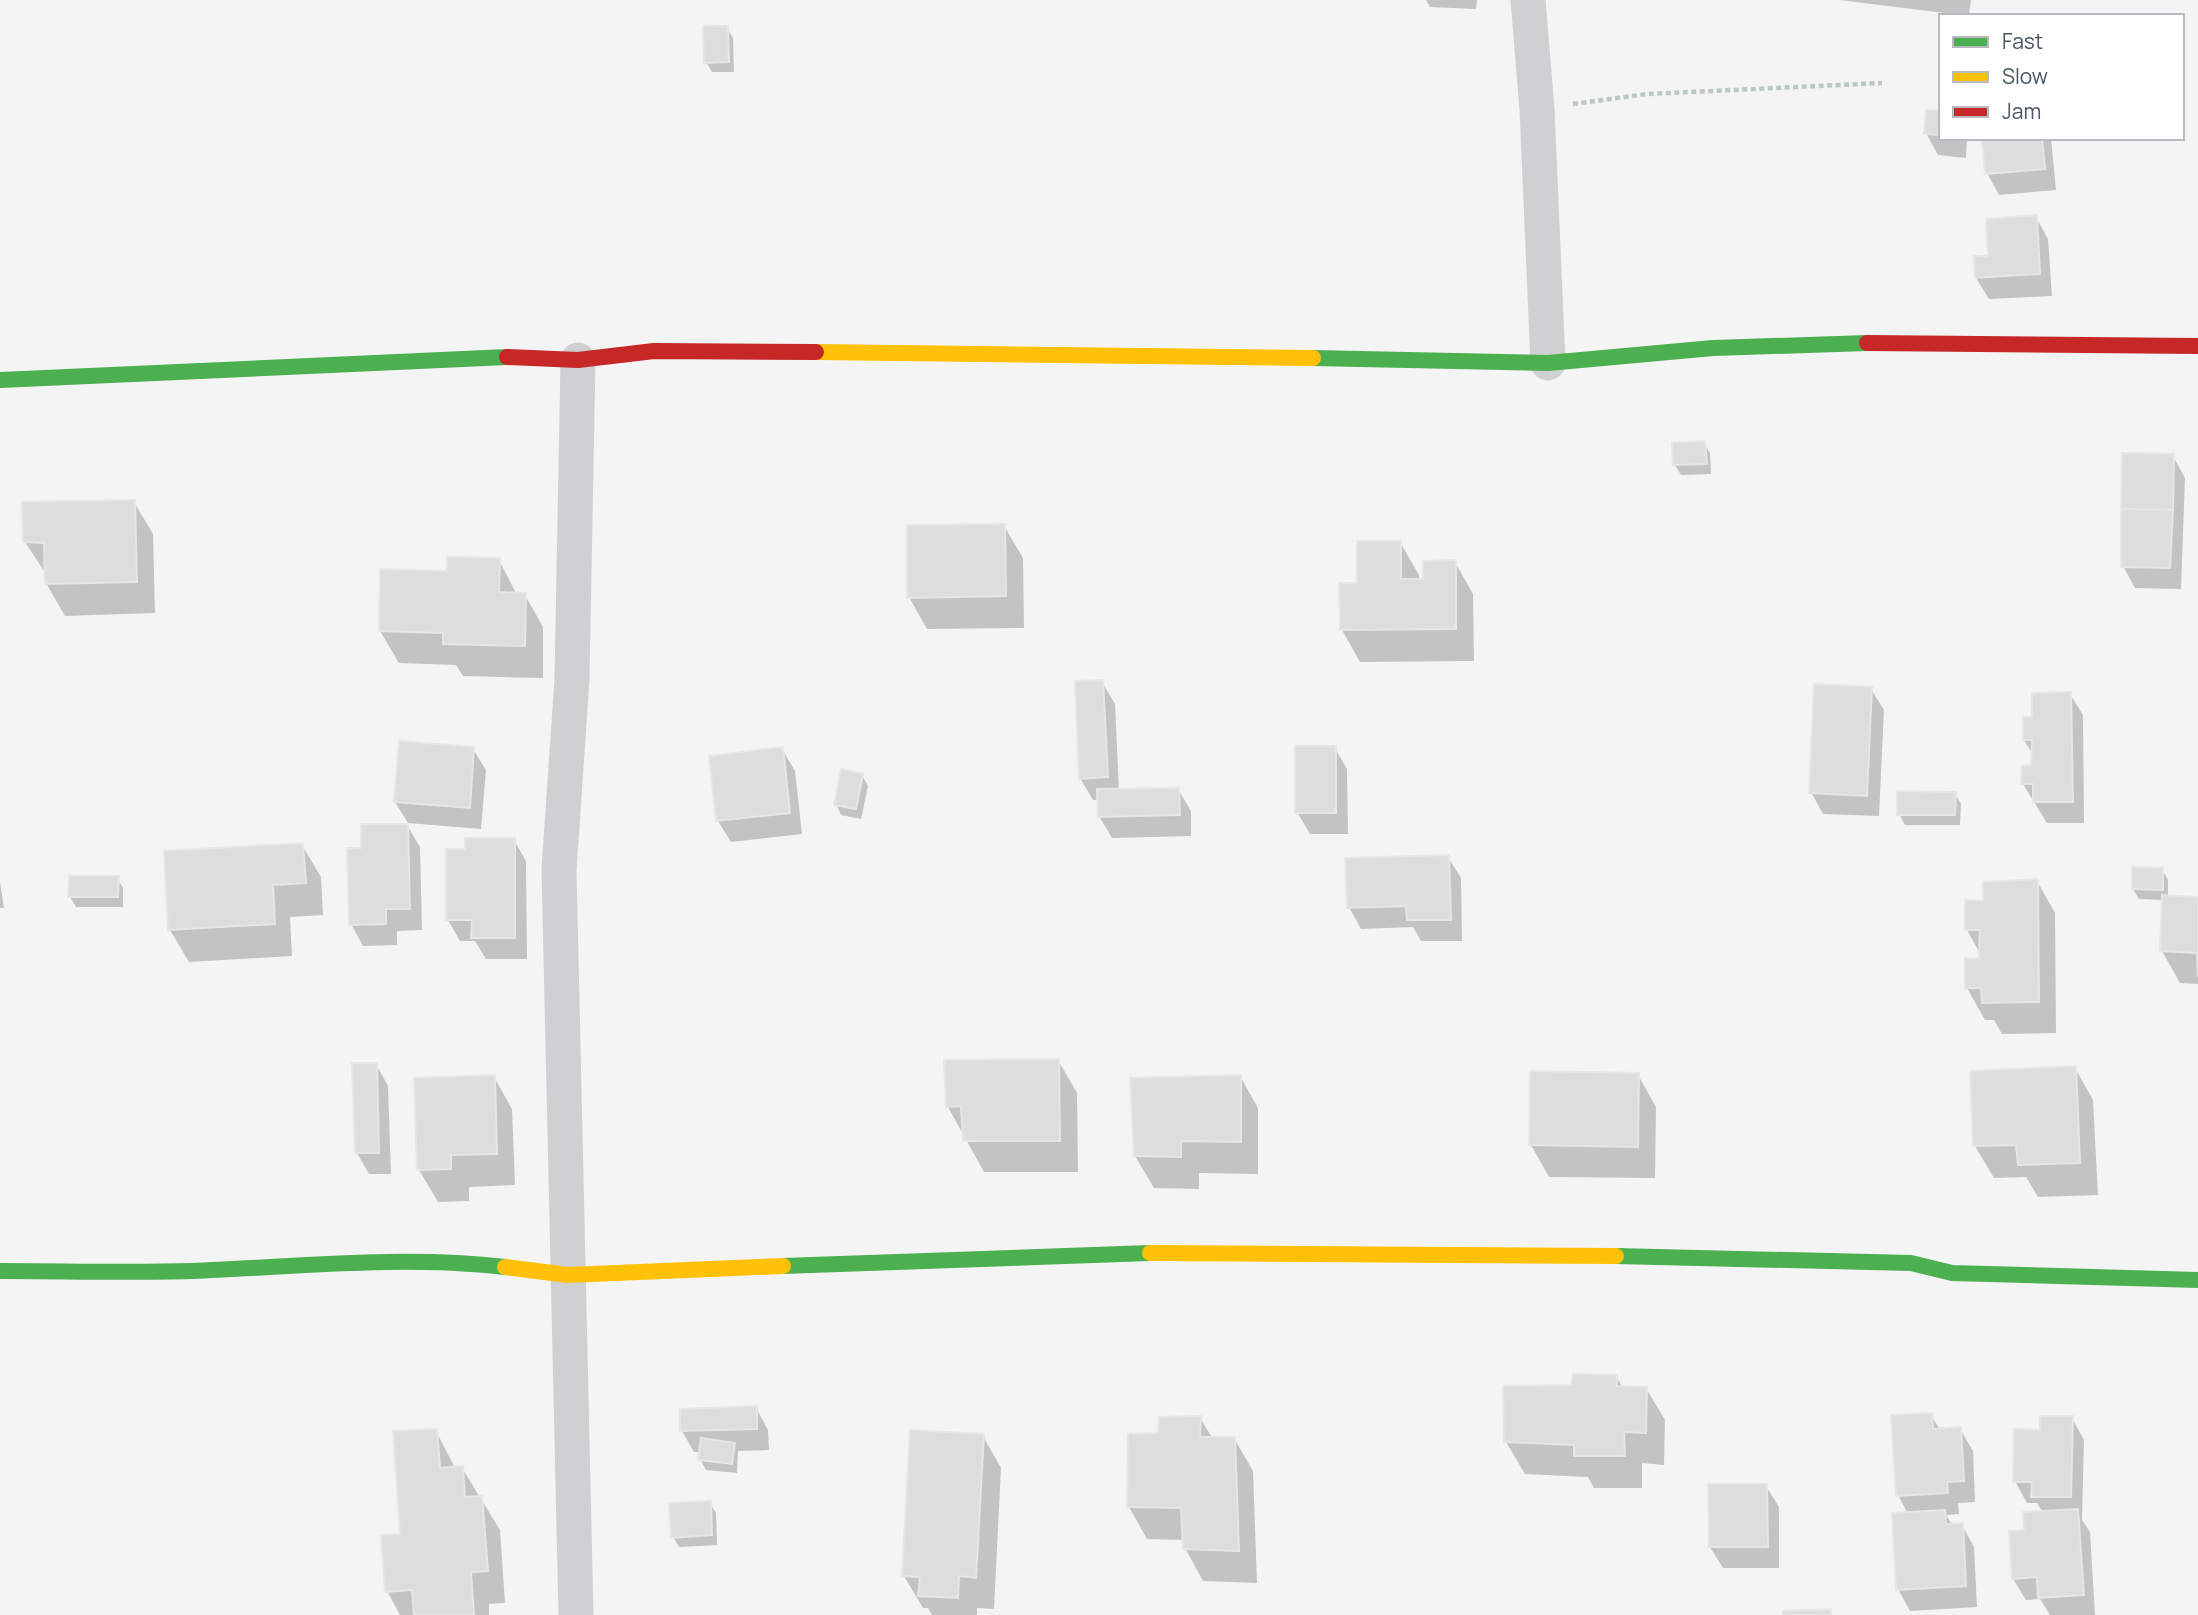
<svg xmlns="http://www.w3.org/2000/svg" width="2198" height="1615" viewBox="0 0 2198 1615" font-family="Manrope,sans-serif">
<rect width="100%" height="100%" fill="#f4f4f4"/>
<path fill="#0003" d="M1426,0H1477L1476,9L1430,7Z
M1839,0H1971L1969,16Z
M727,28L733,38L734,72H712L706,62Z
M1941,113V138H1967L1966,158L1938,155L1926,133Z
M1984,138H2051L2056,190L1999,195L1987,173Z
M2036,217L2048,239L2052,296L1989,299L1976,278L1975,258L1990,257Z
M1704,443L1710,453L1711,474L1681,475L1675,465Z
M2173,456L2185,478L2181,589L2135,588L2123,566Z
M134,502L153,534L155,613L65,616L46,583V574L25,542Z
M1004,526L1023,558L1024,628L927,629L909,597Z
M1400,542L1419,575V581H1425L1455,562L1473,594L1474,661L1360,662L1342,630L1359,585Z
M499,560L517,595H525L543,627V678L463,676L456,665L399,663L380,631L449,573Z
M1102,682L1115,704L1119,790L1178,789L1191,811V836L1112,838L1099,816V800H1093L1080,778Z
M1871,689L1884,710L1879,816L1823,814L1811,792Z
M2070,694L2083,715L2084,823H2047L2023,784L2033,767V755L2024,740L2034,719Z
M1335,748L1347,769L1348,834H1310L1297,812Z
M473,749L486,770L481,829L408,823L395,802Z
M782,749L795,771L802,834L731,842L718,821L711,757Z
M862,775L868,786L861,819L841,815L836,804Z
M1955,793L1961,804L1960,825H1905L1899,814Z
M407,825L420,847L422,930L397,931V945L363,946L351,924L363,849Z
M514,840L526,861L527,959H486L475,941H460L448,920L467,850Z
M302,845L321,877L323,915L290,917L292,956L189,962L170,930Z
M1448,857L1461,878L1462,941H1421L1413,927L1361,929L1349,907Z
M2162,869L2168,880V897L2198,899V984L2180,983L2162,951L2164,900L2139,899L2133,889Z
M117,877L123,888V907H76L70,897Z
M2037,881L2055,913L2056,1033L2002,1034L1994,1020H1985L1967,988L1981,955L1967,930L1985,903Z
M0,882L4,908H0Z
M1058,1060L1077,1093L1078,1172H984L948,1107Z
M376,1064L388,1086L391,1174H369L357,1153Z
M2075,1068L2093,1100L2098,1195L2038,1197L2026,1177L1994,1178L1975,1146Z
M1638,1075L1656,1107L1655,1178L1549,1177L1531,1145Z
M1240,1076L1258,1108V1174L1199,1173V1189L1154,1188L1135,1156Z
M494,1077L512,1109L515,1185L469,1187V1201L438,1202L419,1170L415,1079Z
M1616,1376L1623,1388H1646L1665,1420L1664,1465L1642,1463V1488H1594L1588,1477L1525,1474L1506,1442L1572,1387Z
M756,1408L768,1430L769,1450L738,1451L737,1473L706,1470L700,1459L701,1452H694L682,1431L681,1411Z
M1931,1415L1940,1430L1960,1429L1973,1451L1975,1502L1958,1503L1959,1514L1946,1515L1953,1526L1962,1525L1974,1547L1977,1607L1910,1611L1898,1589L1908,1514L1898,1495Z
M1200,1418L1213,1439L1234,1438L1253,1471L1257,1583L1203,1581L1185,1548L1184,1540L1147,1539L1129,1507L1159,1434Z
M2072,1418L2084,1440L2082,1520L2090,1532L2095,1615H2050L2040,1599L2026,1600L2013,1579L2026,1532L2043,1513L2037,1503H2027L2015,1481L2042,1431Z
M436,1431L455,1468H462L500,1530L505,1603L489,1604V1615H400L387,1591Z
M983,1436L1001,1468L994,1609L977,1608V1615H932L928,1608H923L904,1576Z
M1766,1486L1779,1507V1568H1723L1710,1547Z
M710,1503L716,1513L717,1545L679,1547L673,1537Z"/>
<path fill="#ddddde" stroke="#e5e6e7" stroke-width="2" d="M703,26H728L729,62L704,63Z
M1926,110L1941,111V135L1924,134Z
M1982,138H2042L2045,169L1985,174Z
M2037,215L2040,274L1975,278L1974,256H1988L1986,219Z
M1705,441L1707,464L1673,465L1672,443Z
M2122,453L2174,454L2173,510L2121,509Z
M135,500L137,582L45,584L44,543L23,542L22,502Z
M2121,509L2173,510L2170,568L2121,567Z
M1005,524L1006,596L907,598V525Z
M1357,541H1401V579H1423V561L1456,560V629L1340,630L1339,583H1357Z
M447,557L500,558L499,592L526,593L525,646L443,644V633L379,631L380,569L447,571Z
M1103,680L1108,777L1079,779L1075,681Z
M1814,684L1872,687L1867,796L1809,793Z
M2071,692L2073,802H2033V784H2021L2022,766L2031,765L2032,740H2023V717H2032V693Z
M399,741L474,747L470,808L394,802Z
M1295,746H1336V813H1295Z
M783,747L790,813L716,821L709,756Z
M841,769L863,774L856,809L834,805Z
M1179,788L1180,815L1098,817L1097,789Z
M1897,791L1956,792L1955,815H1897Z
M361,824H408L410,909H386V924L349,925L347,848H361Z
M465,838H515V938H471L472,920H446V849H465Z
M303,843L306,883L273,885L275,924L168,930L164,851Z
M1449,855L1451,920H1407L1406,906L1347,908L1345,858Z
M2132,867L2163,868V890L2132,889Z
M69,876H119L118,897H68Z
M2038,879L2039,1002L1982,1003L1981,988H1965V958L1979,959L1980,930H1965V900L1983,901V882Z
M2162,895L2198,897V977L2197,953L2160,951Z
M1059,1059L1060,1141H963L961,1106L946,1107L944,1060Z
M352,1063H377L379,1153H355Z
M2076,1066L2080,1163L2018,1165L2016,1145L1973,1146L1970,1071Z
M1530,1071L1639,1073L1638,1147L1529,1145Z
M495,1075L497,1154L451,1155V1169L417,1170L414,1078Z
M1241,1075V1142L1181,1141V1157L1134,1156L1130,1078Z
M1573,1374L1617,1375V1386L1647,1387L1646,1433L1624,1432L1625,1456H1574V1445L1504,1442L1503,1386L1571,1385Z
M757,1406V1429L680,1431V1409Z
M1932,1413L1933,1429L1961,1427L1964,1481L1947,1482L1948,1493L1896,1496L1891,1415Z
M1201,1416L1200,1437H1235L1239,1551L1183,1549L1181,1508L1127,1507L1128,1434L1158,1433L1159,1417Z
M2040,1416H2073L2071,1497H2031L2032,1482H2013L2014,1429L2040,1430Z
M437,1429L440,1468L463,1466L465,1497L482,1496L488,1571L471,1572L474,1615H414L412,1590L385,1592L381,1535L400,1534L393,1431Z
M910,1430L984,1434L976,1578L959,1576L958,1598L918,1596L920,1577L902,1576Z
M701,1438L735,1443L732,1464L698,1460Z
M1708,1484H1767L1768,1547H1709Z
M711,1501L712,1535L671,1538L669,1503Z
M2078,1509L2084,1595L2038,1598L2037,1577L2012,1579L2009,1531L2024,1530L2023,1512Z
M1945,1510L1946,1524L1963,1523L1966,1586L1896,1590L1892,1513Z
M1831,1609V1615H1783V1611Z"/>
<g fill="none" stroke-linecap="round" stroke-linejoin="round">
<path stroke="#bcc7c4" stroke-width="4.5" stroke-dasharray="5 3.5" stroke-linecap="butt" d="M1573,104L1647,94L1882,83"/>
<path stroke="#ced0d2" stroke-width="35" d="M1528,0L1537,109L1548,363
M576,1615L559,870L572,679L578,360"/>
<path stroke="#4caf50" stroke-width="16" d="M1313,358L1548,363L1713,348L1867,343
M0,380L507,357
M1616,1256L1911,1263L1952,1273L2198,1280
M783,1266L1150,1253
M0,1271C64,1271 128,1273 192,1271C296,1267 401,1255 505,1267"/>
<path stroke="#ffc107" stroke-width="16" d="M816,352L1313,358
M1150,1253L1616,1256
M505,1267L568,1275L783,1266"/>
<path stroke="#c62828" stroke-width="16" d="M1867,343L2198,346
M507,357L578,360L654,351L816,352"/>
</g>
<rect x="1939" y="14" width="245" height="126" fill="#ffffff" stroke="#b7bbc0" stroke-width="2"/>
<rect x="1953" y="37" width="35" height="10" fill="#4caf50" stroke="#b7bbc0" stroke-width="2"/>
<text x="2002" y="49" font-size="21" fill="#4a5661">Fast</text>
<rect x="1953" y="72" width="35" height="10" fill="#ffc107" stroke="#b7bbc0" stroke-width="2"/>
<text x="2002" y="84" font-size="21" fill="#4a5661">Slow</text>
<rect x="1953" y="107" width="35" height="10" fill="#c62828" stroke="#b7bbc0" stroke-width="2"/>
<text x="2002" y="119" font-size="21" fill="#4a5661">Jam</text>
</svg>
